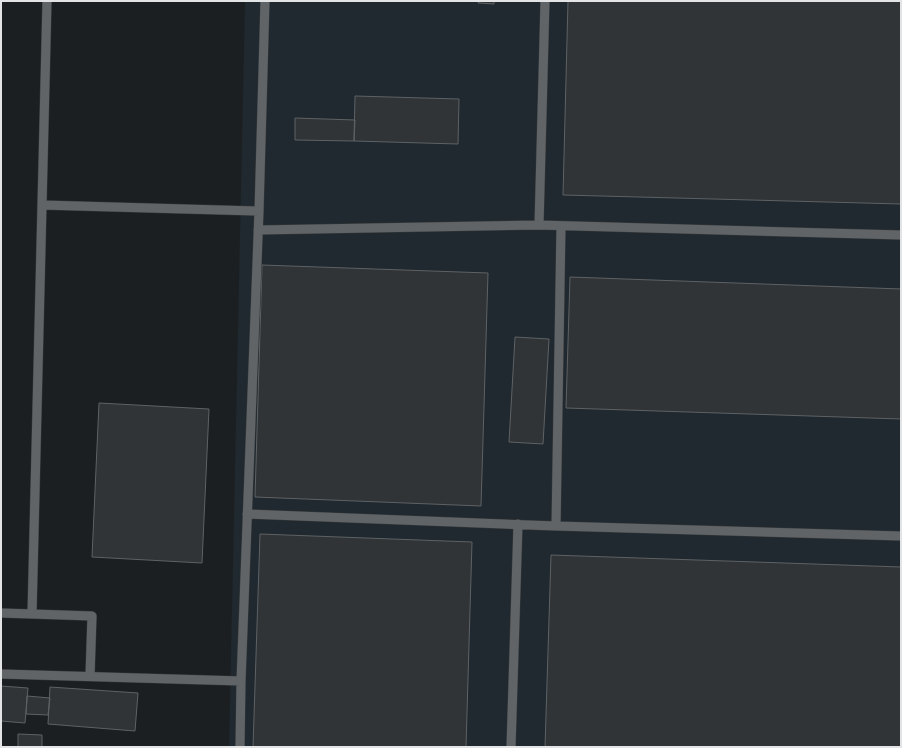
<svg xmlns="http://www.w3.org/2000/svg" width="902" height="748" viewBox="0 0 902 748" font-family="Mulish,sans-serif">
<rect width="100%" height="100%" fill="#1b1f21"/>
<path fill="#20292f" d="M245,1H901V747H229Z"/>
<path fill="#313437" stroke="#5e6265" d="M479,1H494V4L478,3Z
M568,1H901V204L563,195Z
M355,96L459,99L458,144L354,141Z
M295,118L355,120L354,141L295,140Z
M262,265L488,273L481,506L255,497Z
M570,277L901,289V419L566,408Z
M515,337L549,339L543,444L509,442Z
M99,403L209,409L202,563L92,557Z
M260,534L472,542L466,747H253Z
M551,555L901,567V747H545Z
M1,686L28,688L25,723L1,721Z
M50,687L138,693L135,731L48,724Z
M27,696L50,698L48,715L26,714Z
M18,734L42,735V747H18Z"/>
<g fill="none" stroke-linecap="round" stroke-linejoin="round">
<g stroke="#36393b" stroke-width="10">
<path id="lane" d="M47,1L32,614L92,616L90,676
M42,205L259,211
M539,225L545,1
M258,230L539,225L901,235
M247,514L556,526L901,536
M556,526L561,226
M1,613L32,614
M1,674L241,681
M240,747L241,681L259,211L265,1
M511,747L518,524"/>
</g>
<use href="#lane" stroke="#606467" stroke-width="9"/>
</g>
<rect width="902" height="748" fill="none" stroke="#e2e4e6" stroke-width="4"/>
</svg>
